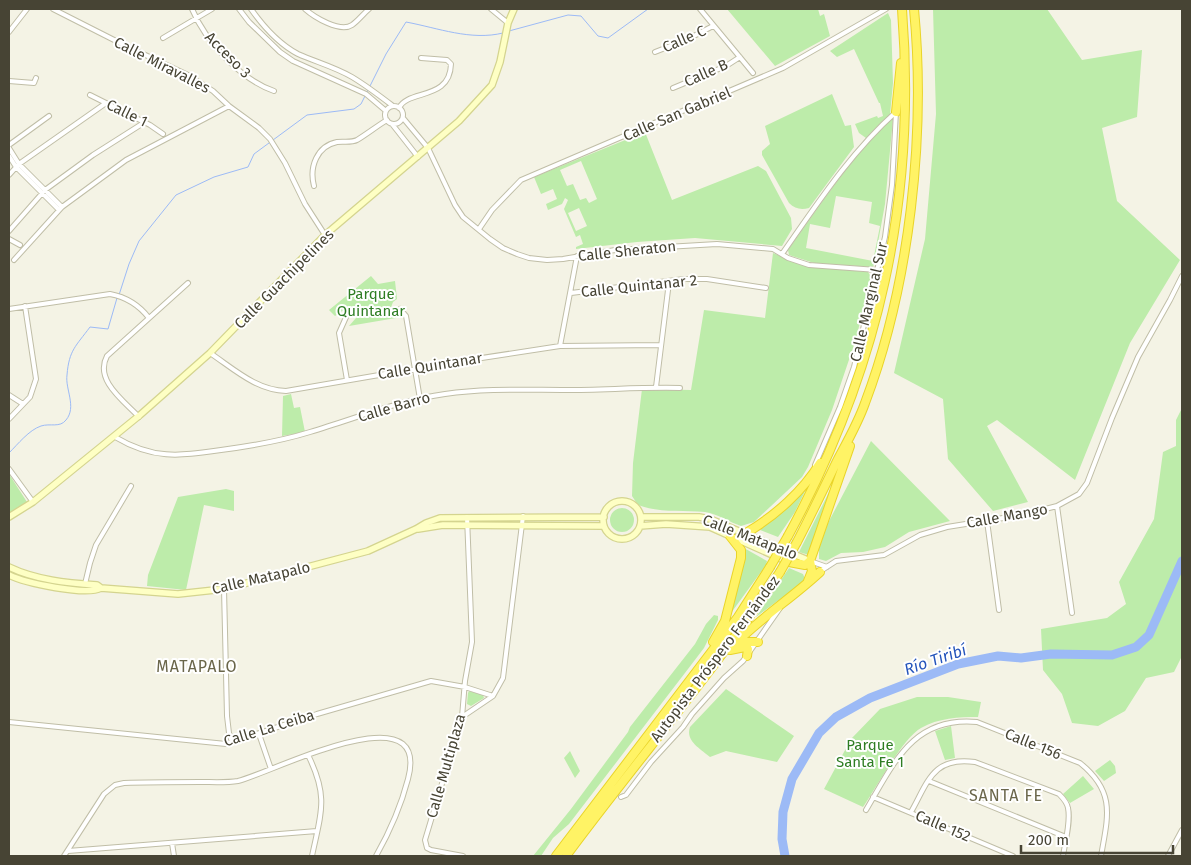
<svg xmlns="http://www.w3.org/2000/svg" width="1191" height="865" viewBox="0 0 1191 865" font-family="'Fira Sans',sans-serif">
<rect width="100%" height="100%" fill="#f4f3e5"/>
<path fill="#bdecaa" fill-rule="evenodd" d="M727,9H818L820,16L824,14L830,36L775,66Z
M933,9H1047L1082,60L1142,50L1137,117L1102,128L1117,201L1180,260L1130,343L1075,480L997,420L987,426L1028,502L993,511L948,459L943,399L894,373L925,239L936,114Z
M888,13L891,20L893,83L890,115L866,138L859,133L855,124L877,116L878,118L883,116L880,103H879L854,49L837,57L830,51Z
M832,94L845,126L851,125L854,147L809,208C801,210 795,209 789,203L762,155V151L770,144L765,126Z
M891,119H893L885,204L874,265L872,267L814,263L789,255L788,250C820,206 851,157 891,119ZM836,196L872,202L869,223L880,226L873,261L806,248L810,224L830,228Z
M645,132L672,200L758,166L766,171L791,218L792,229L782,246L695,238L637,242L576,249V247L583,244L580,235L576,237L564,209L568,200L565,198L562,204L548,210L546,204L557,199L553,189L541,194L534,177ZM581,161L597,199L589,203L586,198L580,200L573,184L567,186L560,170ZM579,208L587,226L576,231L568,213Z
M773,253L801,265L868,272L871,277L856,339L832,410L808,467L802,477L754,522L741,526C729,522 718,514 705,512C682,510 659,513 638,505L632,496L633,463L642,389L691,390L704,310L765,318Z
M371,276L378,284L395,281L397,299L393,302L390,310L396,318L349,326L356,318L354,312L345,309L335,316L329,310Z
M291,394L294,408L300,407L305,432L282,436L283,396Z
M1182,408V656L1174,672L1146,678L1125,711L1098,726L1072,723L1062,694L1043,670L1041,629L1107,618L1126,604L1119,582L1154,519L1163,452L1176,446V420Z
M871,441L950,521L909,532L885,547L863,552L841,553L826,561L819,559V548L828,523Z
M9,474L27,502L9,514Z
M834,482L809,555L799,552Z
M808,485L795,512L778,537L760,530Z
M226,489L234,491V511L204,505L186,590L147,586L148,575L178,497Z
M610 520a12 12 0 1 1 24 0a12 12 0 1 1-24 0Z
M744,548L767,561L766,565L731,613C733,603 734,594 737,584C740,571 746,562 744,548Z
M789,568L803,574L805,579L799,585L756,617Z
M714,615L718,616V620L704,648L688,669L569,824L553,838L541,856H533L571,809L628,732L630,727L695,644L706,624Z
M726,689L794,736L777,762L726,751L710,757C701,749 685,741 690,727Z
M469,691L483,695L484,698L471,706L467,704L468,693Z
M917,697H948L981,702L978,717C959,717 938,718 921,728C903,738 876,788 863,807L824,789L851,739L880,709Z
M951,726L955,758L945,760L935,731Z
M570,751L580,771L575,778L564,758Z
M1110,760L1115,766L1116,773L1104,781L1095,771Z
M1083,776L1094,789L1070,803L1063,794Z"/>
<g fill="none" stroke-linecap="round" stroke-linejoin="round">
<path stroke="#9cbaf6" stroke-width="1" d="M509,31L568,15L581,16L598,36L608,38L648,9
M367,92L386,54L406,22C438,28 471,41 503,33
M119,295L129,264L139,241L176,195L214,177L248,167L254,154L307,115L354,109L361,104L365,96
M9,453C18,444 29,430 41,426C50,423 60,428 66,420C77,407 65,389 67,375C69,350 76,346 90,327L108,329L117,298"/>
<path stroke="#9cbaf6" stroke-width="9" d="M785,856L782,839L783,812L792,779L819,733L836,717L870,698L958,664L998,656L1021,658L1051,654L1112,655L1136,647L1149,635L1182,561"/>
<g stroke="#c0bea7" stroke-width="6">
<path id="street" d="M53,9L122,44L188,75L213,91L229,106L259,128L270,139L285,163L305,204L325,235
M192,9C206,42 240,79 274,91
M239,9L249,22L280,52L293,61L366,94L386,111
M251,9C263,26 279,44 298,54C316,62 335,67 352,77C367,86 380,96 393,106
M305,9C314,17 340,33 352,25C358,21 363,14 369,9
M491,9L508,23
M700,9L753,73
M9,32L27,9
M163,38L212,9
M655,52L688,39L713,26
M9,81L34,83L36,78
M673,88L726,66L740,57
M90,95L150,125L163,134
M385 115a9 9 0 1 1 18 0a9 9 0 1 1-18 0Z
M399,108C408,89 450,101 451,64L447,60L421,58
M403,118L428,148L455,205L463,217L490,239L503,248L517,254L529,258L547,260L563,259L615,250L717,244L773,249L788,258L809,265L877,270
M392,124L418,157
M9,145L49,116
M9,148L19,164L62,207
M9,156L16,167L59,210
M9,175L19,164L106,103
M314,186C309,167 317,146 337,142C343,141 351,143 357,140C367,134 377,126 387,120
M479,229L492,210L521,180L783,68L886,9
M9,231L45,190L93,155L145,122
M9,239L20,245
M782,254C817,204 851,152 896,112
M14,260L62,207L126,160L229,106
M571,293L684,279H707L766,288
M9,309L110,294C126,297 139,305 149,318
M400,309L406,316L420,399
M347,315L339,333L347,380
M560,346L577,256
M210,353C234,369 256,390 286,391L449,363L560,346L661,345
M656,387L669,282
M9,395L23,404
M139,417C124,401 94,380 107,356L188,283
M9,419L30,397L36,379L25,306
M115,437C154,460 179,456 221,450C251,446 281,441 310,432C355,419 399,400 445,394C485,388 526,390 566,390C604,390 642,387 680,388
M815,465L840,407L854,367L885,237L892,185L896,112
M9,469L33,502
M1057,506L1072,613
M987,521L999,610
M810,561L827,567
M819,572L836,561L884,555L920,535L947,527L1022,515L1057,506L1079,494L1087,483L1112,418L1138,357L1170,300L1182,276
M85,584L90,563L96,545L131,486
M224,589L227,716L229,733L232,742
M462,717L493,696L503,678L523,516
M9,722L226,744L317,714L431,681L465,687L493,696
M259,734L271,769
M308,755C329,797 321,813 312,856
M929,781L1066,837
M621,797L626,795L651,762L683,727L692,714L724,678L743,661L780,608
M873,797L1013,856
M866,810C894,763 913,716 977,722L1080,763C1116,792 1108,816 1101,856
M911,812C928,782 933,756 975,762L1059,794C1063,798 1067,802 1068,808C1071,822 1065,842 1063,856
M172,843L174,856
M68,851L317,831
M64,856L104,794L115,785L124,783C149,782 175,782 200,782C212,782 226,783 238,781C271,773 432,689 408,779C401,806 389,833 376,856
M463,856L431,850L427,848L425,840L462,717L465,681L472,642L467,517
M1168,856L1182,830"/>
</g>
<g stroke="#d4d48f" stroke-width="8">
<path id="secondary" d="M603 520a19 19 0 1 1 38 0a19 19 0 1 1-38 0Z
M9,517L33,502L140,415L210,353L325,235L459,121L492,85L500,62L508,23L514,9
M641,517H699L710,519L810,561
M640,526L666,524L710,527L788,562
M418,529L443,525L604,526
M9,567C36,580 67,583 97,585L101,588L178,594L224,589L368,551L416,529L426,523L440,518L604,517
M9,575C25,583 86,596 101,588"/>
</g>
<g stroke="#e9d429" stroke-width="10">
<path id="highway" d="M896,112L901,63
M746,533C775,516 803,491 820,463
M788,536C879,369 917,199 902,9
M797,542C811,515 824,488 837,461C847,442 858,423 865,403C910,284 926,135 914,9
M789,562L805,565L810,561
M808,581L812,571L810,561L850,446
M713,642L725,621L741,558V550L730,536
M737,642H758
M730,649C757,620 791,599 820,572
M730,650L745,647L748,649L747,656
M556,856L738,617L770,567
M566,856C636,761 715,671 780,572"/>
</g>
<use href="#street" stroke="#fff" stroke-width="4"/>
<use href="#secondary" stroke="#feffc4" stroke-width="5.5"/>
<use href="#highway" stroke="#fff365" stroke-width="8"/>
<g stroke="#e9d429" stroke-width="10" stroke-linecap="butt">
<path id="highway-bridge" d="M770,567L788,536
M780,572L797,542"/>
</g>
<use href="#highway-bridge" stroke="#fff365" stroke-width="8"/>
</g>
<g text-anchor="middle" stroke-width="4" stroke-linejoin="round" paint-order="stroke">
<g font-size="15" fill="#474434" stroke="#fff">
<text transform="translate(684 39) rotate(-24)" y="5">Calle C</text>
<text transform="translate(228 55) rotate(45)" y="5">Acceso 3</text>
<text transform="translate(162 65) rotate(27)" y="5">Calle Miravalles</text>
<text transform="translate(706 73) rotate(-24)" y="5">Calle B</text>
<text transform="translate(127 113) rotate(26)" y="5">Calle 1</text>
<text transform="translate(677 114) rotate(-23)" y="5">Calle San Gabriel</text>
<text transform="translate(627 251) rotate(-6)" y="5">Calle Sheraton</text>
<text transform="translate(284 279) rotate(-45)" y="5">Calle Guachipelines</text>
<text transform="translate(639 286) rotate(-6)" y="5">Calle Quintanar 2</text>
<text transform="translate(869 302) rotate(-77)" y="5">Calle Marginal Sur</text>
<text transform="translate(430 366) rotate(-9)" y="5">Calle Quintanar</text>
<text transform="translate(394 407) rotate(-16)" y="5">Calle Barro</text>
<text transform="translate(1007 516) rotate(-10)" y="5">Calle Mango</text>
<text transform="translate(750 537) rotate(21)" y="5">Calle Matapalo</text>
<text transform="translate(261 578) rotate(-13)" y="5">Calle Matapalo</text>
<text transform="translate(715 659) rotate(-53)" y="5">Autopista Próspero Fernández</text>
<text transform="translate(269 728) rotate(-17)" y="5">Calle La Ceiba</text>
<text transform="translate(1033 744) rotate(22)" y="5">Calle 156</text>
<text transform="translate(446 766) rotate(-74)" y="5">Calle Multiplaza</text>
<text transform="translate(943 826) rotate(23)" y="5">Calle 152</text>
</g>
<g font-size="15" fill="#2e7d23" stroke="#fff">
<text x="371" y="299">Parque<tspan x="371" dy="17">Quintanar</tspan></text>
<text x="870" y="750">Parque<tspan x="870" dy="17">Santa Fe 1</tspan></text>
</g>
<g font-size="16" font-style="italic" fill="#2555bb" stroke="#fff">
<text transform="translate(935 659) rotate(-19)" y="6">Río Tiribí</text>
</g>
<g font-size="16" letter-spacing="1" fill="#6a664a" stroke="#fff">
<text x="197" y="672">MATAPALO</text>
<text x="1006" y="801">SANTA FE</text>
</g>
</g>
<rect width="1191" height="865" fill="none" stroke="#474434" stroke-width="20"/>
<path d="M1021 845v8h152v-8" fill="none" stroke="#474434" stroke-width="2.5"/>
<text x="1028" y="845" font-size="15" fill="#474434" stroke="#ffffff" stroke-width="4" paint-order="stroke">200 m</text>
</svg>
